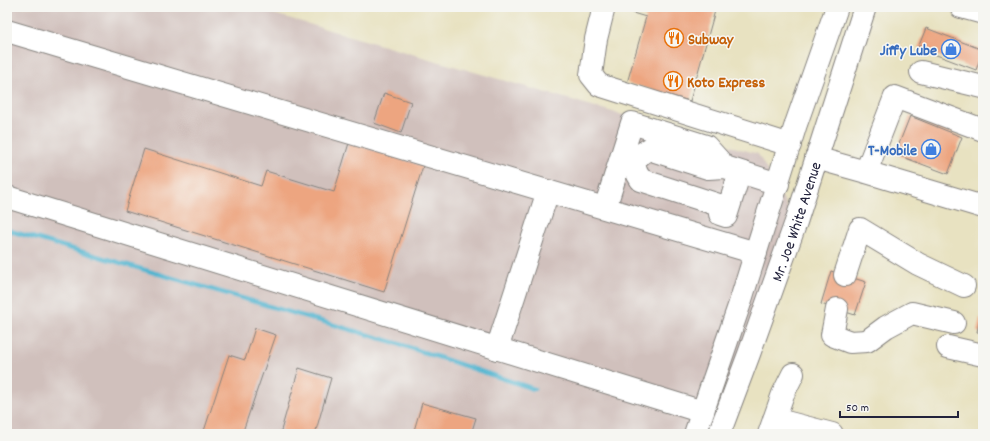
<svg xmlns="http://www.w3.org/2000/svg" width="990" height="441" viewBox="0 0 990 441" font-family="Dekko,sans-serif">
<rect width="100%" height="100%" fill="#f6f6f2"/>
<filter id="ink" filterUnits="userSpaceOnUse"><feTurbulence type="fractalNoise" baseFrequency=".025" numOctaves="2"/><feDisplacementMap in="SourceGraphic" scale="8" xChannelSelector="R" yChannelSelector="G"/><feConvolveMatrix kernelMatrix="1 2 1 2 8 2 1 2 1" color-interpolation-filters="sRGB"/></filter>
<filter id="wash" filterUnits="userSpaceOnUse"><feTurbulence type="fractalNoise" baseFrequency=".012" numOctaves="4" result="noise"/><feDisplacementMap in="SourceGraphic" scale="16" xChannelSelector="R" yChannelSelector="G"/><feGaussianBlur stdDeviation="0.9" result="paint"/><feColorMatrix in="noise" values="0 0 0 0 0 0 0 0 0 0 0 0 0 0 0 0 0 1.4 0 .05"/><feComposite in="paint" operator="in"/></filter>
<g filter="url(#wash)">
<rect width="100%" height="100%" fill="#e8e2c1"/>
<path fill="#d0c0bc" d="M7,7H250L758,154L796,222L719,434H7Z"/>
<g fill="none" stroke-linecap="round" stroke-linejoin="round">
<path stroke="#50b3cf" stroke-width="4.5" d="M7,230L393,342L534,389"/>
</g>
<g id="blocks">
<path fill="#eda580" d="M613,7H716L690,101L627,83L646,17Z
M926,28L983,50L976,70L918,48Z
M384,93L411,102L401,133L374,123Z
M910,116L962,137L948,174L895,154Z
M349,143L423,166L384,292L125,211L144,149L261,186L266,171L334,192Z
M831,271L866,282L855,315L821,304Z
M980,318L983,319V333L977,332Z
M255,328L276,335L242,434H203L229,355L245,360Z
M299,368L331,378L315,434H280Z
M422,403L476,418L471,434H413Z"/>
</g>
</g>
<g filter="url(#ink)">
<use href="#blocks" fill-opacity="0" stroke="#85827e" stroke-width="1"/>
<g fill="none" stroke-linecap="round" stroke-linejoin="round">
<g stroke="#85827e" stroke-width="24">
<path id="minor" d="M604,7L596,39L591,75L599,85L790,145
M961,7L983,13
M7,31L756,253
M921,72L983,87
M816,158L866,172L983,207
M725,167L708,168L649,149C633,158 631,165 641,180L728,208
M866,172L895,97L983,130
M7,197L703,412
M605,208L632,123L706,146L725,167L778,184
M720,214L726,216L740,172
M845,275L860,229L918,264L964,286
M837,309L832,335L850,342L867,341L886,327L912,313L954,323
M948,347L983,355
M497,349L548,191
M774,419L832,434
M769,434L783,394L793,374"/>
</g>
<g stroke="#85827e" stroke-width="24">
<g id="major">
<path d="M695,434L739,306L796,124L837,7"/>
<path id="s1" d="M719,434L749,354L796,222L865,7"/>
</g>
</g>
<use href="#minor" stroke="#fff" stroke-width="22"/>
<use href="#major" stroke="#fff" stroke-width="22"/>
</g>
</g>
<defs>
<g id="restaurant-ring" transform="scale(1)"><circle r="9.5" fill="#f6f6f2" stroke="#e8710a" stroke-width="1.5"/><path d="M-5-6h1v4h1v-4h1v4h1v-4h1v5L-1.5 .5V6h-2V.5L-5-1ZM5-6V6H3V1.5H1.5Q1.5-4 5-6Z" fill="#e8710a"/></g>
<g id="shop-ring" transform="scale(1)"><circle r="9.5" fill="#f6f6f2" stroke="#3f7fe0" stroke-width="1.5"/><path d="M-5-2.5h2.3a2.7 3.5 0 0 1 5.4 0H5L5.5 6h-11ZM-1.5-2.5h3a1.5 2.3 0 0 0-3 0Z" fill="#3f7fe0"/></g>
</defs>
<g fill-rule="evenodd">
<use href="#restaurant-ring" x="674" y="38"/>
<use href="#shop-ring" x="951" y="49"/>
<use href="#restaurant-ring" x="673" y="81"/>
<use href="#shop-ring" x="931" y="149"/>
</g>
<g text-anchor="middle" stroke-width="3" stroke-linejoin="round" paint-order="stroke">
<g font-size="16" font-weight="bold" fill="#c56008" stroke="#f6f6f2" text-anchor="start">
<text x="688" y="44">Subway</text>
<text x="687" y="87">Koto Express</text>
</g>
<g font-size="16" font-weight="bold" fill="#366cbe" stroke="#f6f6f2" text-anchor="end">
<text x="937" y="55">Jiffy Lube</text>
<text x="917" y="155">T-Mobile</text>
</g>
<g font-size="16" fill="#22223b" stroke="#f6f6f2">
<text dy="6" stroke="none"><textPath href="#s1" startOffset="226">Mr. Joe White Avenue</textPath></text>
</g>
</g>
<rect width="990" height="441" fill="none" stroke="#f6f6f2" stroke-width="24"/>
<path d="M840 411v6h118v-6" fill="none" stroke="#22223b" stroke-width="2"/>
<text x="846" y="411" font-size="12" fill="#22223b" stroke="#f6f6f2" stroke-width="3" paint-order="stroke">50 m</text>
</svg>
